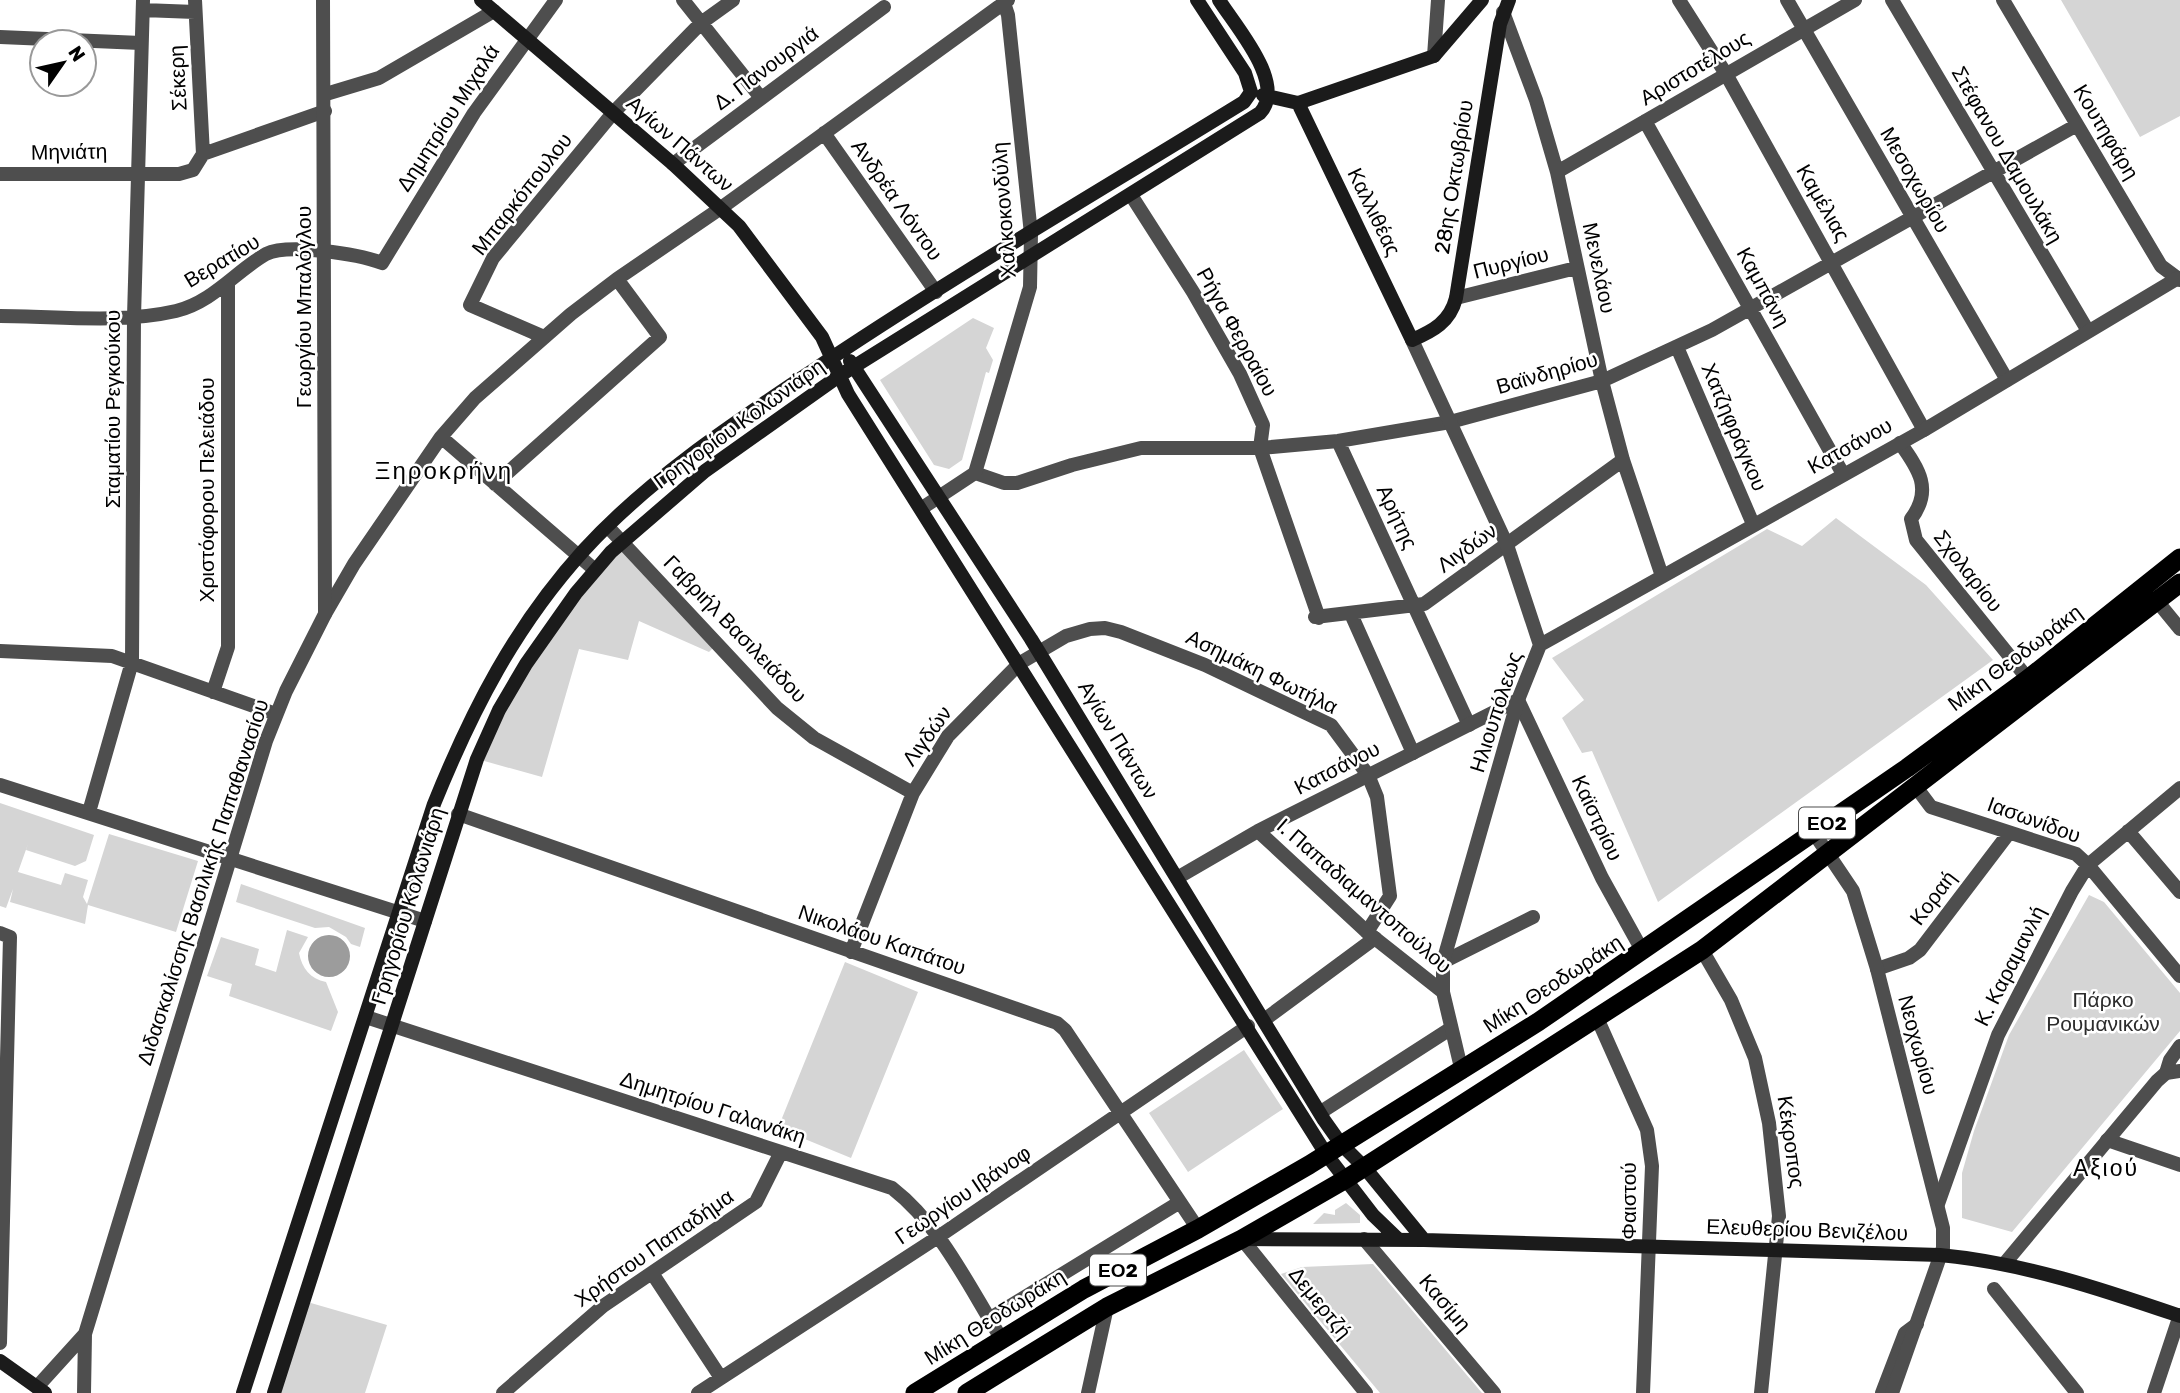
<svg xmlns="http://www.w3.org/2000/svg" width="2180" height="1393" viewBox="0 0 2180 1393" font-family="Rubik,sans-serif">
<rect width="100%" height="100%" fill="#fff"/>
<path fill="#d5d5d5" d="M2061,0H2180V116L2140,137Z
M973,318L994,328L986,348L993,360L989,373L986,372L962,460L949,469L934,465L880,380Z
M1836,518L1926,585L1993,660L1658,902L1592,751L1582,753L1562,718L1584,700L1552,658L1767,529L1802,546Z
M623,541L717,644L709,652L639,621L628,660L579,649L542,777L477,759L554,624Z
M0,803L94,835L86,861L75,866L26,850L28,844L18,872L61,885L65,873L88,880L83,897L87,904L109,834L198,861L176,932L88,905L85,924L10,902L13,889L6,908L0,906Z
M241,884L365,928L360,947L351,944L346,937L329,927L315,928L236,902Z
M2089,895L2104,902L2180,993V1031L2012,1232L1962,1218V1173L1974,1131L2009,1035Z
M287,930L308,937L299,953C302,968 310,979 326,982L338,1012L331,1031L229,996L232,984L207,976L221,937L259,949L255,965L276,972Z
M845,962L918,992L851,1158L778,1128Z
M1244,1050L1283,1109L1188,1172L1149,1113Z
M1346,1203L1360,1215V1223L1313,1224L1324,1213L1335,1215V1210Z
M1373,1264L1482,1393H1380L1281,1274L1302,1267Z
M304,1301L387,1325L365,1393H274Z"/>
<path fill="#9c9c9c" d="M308 956a21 21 0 1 1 42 0a21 21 0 1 1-42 0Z"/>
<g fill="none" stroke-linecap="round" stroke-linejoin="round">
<path stroke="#4e4e4e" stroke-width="14" d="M683,0L761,98
M1003,0L1008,15L1031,234
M1679,0L1726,74L1924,430
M1787,0L2007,380
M1892,0L2088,331
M2003,0L2161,266L2180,280
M143,10L195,12
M1503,12L1536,100L1557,172L1602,381L1623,460L1662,576
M0,37L141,43
M1434,56L1438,0
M326,94L379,78L494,11
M1645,121L1843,474
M824,133L936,292
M203,154L325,111
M673,164L884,7
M1557,172L1855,0
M0,174H179L193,170L203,154L195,0
M1131,195L1193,292L1240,374L1263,425L1260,448L1319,618
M1456,298L1576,268
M0,316C58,316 119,324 176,311C213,302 236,271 266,254C288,243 358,254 382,263L474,113L556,0
M544,337L470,305L493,258L613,113L701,23L733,0
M1677,347L1753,524
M441,437L595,570
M1338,441L1469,725
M1900,443C1919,469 1933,490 1911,519L1916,540L2028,679
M975,473L1004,483H1017L1072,465L1141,448H1260L1338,441L1450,422L1602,381L1712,330L2077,125
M495,484L660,337L617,279
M608,527L777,708L814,738L913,793
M2157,601L2180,629
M325,614L354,564L441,437L475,398L571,314L617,279L721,208L1008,0
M1351,614L1413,753
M1315,617L1424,604L1623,460
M0,651L112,656L276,714
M213,692L228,647V285
M1518,700L1602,878L1643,952
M0,785L425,921
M1916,787L1931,807L2076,854L2088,865L2180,976
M89,812L132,662L134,317L143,0
M458,814L1057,1023L1065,1030L1198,1229
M2128,831L2180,892
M0,933L10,937L0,1343
M1702,950L1731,1000L1755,1058L1769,1123L1779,1216L1761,1393
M851,952L913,793L948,736L1020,663L1066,636L1090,629L1105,628L1121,632L1205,665L1331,725L1368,775L1377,797L1390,896L1367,932
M1443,962L1533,917
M1877,969L1909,958L1920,950L2009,833
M366,1017L892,1188C941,1226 969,1287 1001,1338
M1264,1020L1375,938
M1598,1020L1647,1130L1652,1166L1643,1393
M2166,1073L2170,1060L2180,1046
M1321,1112L1450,1029
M2107,1140L2180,1165
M1938,1204L1998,1035L2072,891L2088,865L2180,788
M1364,1239L1494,1393
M652,1273L721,1378
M1994,1289L2077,1393
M989,1319L1180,1202
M503,1393L603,1306L756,1202L781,1152
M698,1393L938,1237L1248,1026
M1088,1393L1107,1307
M1882,1393L1905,1333L1917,1324
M2154,1393L2180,1315"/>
<path stroke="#4e4e4e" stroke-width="14" d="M1412,340L1507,545L1540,645L1518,700L1443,962V992L1462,1072
M922,508L975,473L1030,287L1031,234
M1540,645L1924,430L2178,278
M1258,831L1367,932L1443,992
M1814,833L1853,891L1877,969L1943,1228V1248L1892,1393
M1177,878L1258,831L1518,700
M1242,1239L1366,1393
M2005,1263L2157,1081L2166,1073L2180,1071
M37,1387L85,1334
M84,1393L85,1334L266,741L286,691L325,614L323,0"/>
<path stroke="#1b1b1b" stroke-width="14" d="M481,0L673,164L739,226L822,337L848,394L1326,1154L1373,1215L1399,1240
M1197,0L1245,73L1251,92
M1263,95L1298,103L1434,56L1482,0
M1298,103L1412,340C1433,331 1450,322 1456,298L1500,24L1509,0
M850,361L1031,639L1324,1120L1341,1144L1365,1168L1424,1240
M1243,1239L1424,1240L1940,1255C2024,1263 2101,1289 2180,1316
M0,1361L45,1393
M243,1393L434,804C472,710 515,626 584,550C648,480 731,425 809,373C950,278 1098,192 1244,102L1251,92
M274,1393L477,759L499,710L526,664L576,593L611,552L705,471L839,376L1260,113C1287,84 1236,27 1219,0"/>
<path stroke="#000" stroke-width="19" d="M915,1393L1084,1289L1198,1229L1309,1165L1538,1022L1907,768L2028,679L2180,558
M967,1393L1107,1307L1242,1239L1346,1179L1702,950L2180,583"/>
</g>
<g text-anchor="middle" stroke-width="5" stroke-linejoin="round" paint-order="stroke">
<g fill="#fff" stroke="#4c4c4c" stroke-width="2">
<rect x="1799" y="807.5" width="56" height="31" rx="5"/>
<rect x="1090" y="1254.5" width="56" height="31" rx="5"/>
</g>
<g font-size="19" font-weight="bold" fill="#000">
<text x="1827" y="830">ΕΟ2</text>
<text x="1118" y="1277">ΕΟ2</text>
</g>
<g font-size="21" fill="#000" stroke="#fff">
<text transform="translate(766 68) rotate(-37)" y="7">Δ. Πανουργιά</text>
<text transform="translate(1695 68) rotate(-31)" y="7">Αριστοτέλους</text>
<text transform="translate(178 78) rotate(-93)" y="7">Σέκερη</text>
<text transform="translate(448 118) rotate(-57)" y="7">Δημητρίου Μιχαλά</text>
<text transform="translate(2106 132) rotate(59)" y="7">Κουτηφάρη</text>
<text transform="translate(680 144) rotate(41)" y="7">Αγίων Πάντων</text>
<text transform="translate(69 152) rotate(-1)" y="7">Μηνιάτη</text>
<text transform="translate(2007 155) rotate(60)" y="7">Στέφανου Δαμουλάκη</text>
<text transform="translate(1454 177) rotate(-81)" y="7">28ης Οκτωβρίου</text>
<text transform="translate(1915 180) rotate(60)" y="7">Μεσοχωρίου</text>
<text transform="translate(522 194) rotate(-52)" y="7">Μπαρκόπουλου</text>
<text transform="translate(897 200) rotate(55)" y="7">Ανδρέα Λόντου</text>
<text transform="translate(1823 203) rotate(60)" y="7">Καμέλιας</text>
<text transform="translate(1004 210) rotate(-94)" y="7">Χαλκοκονδύλη</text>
<text transform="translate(1374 212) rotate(64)" y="7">Καλλιθέας</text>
<text transform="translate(222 261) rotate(-31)" y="7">Βερατίου</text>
<text transform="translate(1511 263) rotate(-14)" y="7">Πυργίου</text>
<text transform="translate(1599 268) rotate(78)" y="7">Μενελάου</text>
<text transform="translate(1763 287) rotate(61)" y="7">Καμπάνη</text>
<text transform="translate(304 307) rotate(-90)" y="7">Γεωργίου Μπαλόγλου</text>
<text transform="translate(1237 332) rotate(61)" y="7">Ρήγα Φερραίου</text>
<text transform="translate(1547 373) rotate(-16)" y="7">Βαϊνδηρίου</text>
<text transform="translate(113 409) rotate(-90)" y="7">Σταματίου Ρεγκούκου</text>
<text transform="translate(739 424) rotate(-36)" y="7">Γρηγορίου Κολωνιάρη</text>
<text transform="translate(1734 427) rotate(67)" y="7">Χατζηφράγκου</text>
<text transform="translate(1850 446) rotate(-29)" y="7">Κατσάνου</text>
<text transform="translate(207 490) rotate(-90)" y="7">Χριστόφορου Πελειάδου</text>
<text transform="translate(1397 517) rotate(65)" y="7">Αρήτης</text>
<text transform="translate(1467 548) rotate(-36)" y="7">Λιγδών</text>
<text transform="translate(1968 571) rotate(52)" y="7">Σχολαρίου</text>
<text transform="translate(735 629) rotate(46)" y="7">Γαβριήλ Βασιλειάδου</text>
<text transform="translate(2015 658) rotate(-37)" y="7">Μίκη Θεοδωράκη</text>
<text transform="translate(1262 672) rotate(26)" y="7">Ασημάκη Φωτήλα</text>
<text transform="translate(1496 712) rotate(-72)" y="7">Ηλιουπόλεως</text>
<text transform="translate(927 736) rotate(-54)" y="7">Λιγδών</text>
<text transform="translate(1118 740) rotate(59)" y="7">Αγίων Πάντων</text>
<text transform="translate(1337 768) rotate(-27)" y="7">Κατσάνου</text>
<text transform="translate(1597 818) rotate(65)" y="7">Καϊστρίου</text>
<text transform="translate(2034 820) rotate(20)" y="7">Ιασωνίδου</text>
<text transform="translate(203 882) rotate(-72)" y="7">Διδασκαλίσσης Βασιλικής Παπαθανασίου</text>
<text transform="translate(1364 896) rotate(41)" y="7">Ι. Παπαδιαμαντοπούλου</text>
<text transform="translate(1933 898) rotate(-53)" y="7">Κοραή</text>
<text transform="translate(408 906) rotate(-73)" y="7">Γρηγορίου Κολωνιάρη</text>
<text transform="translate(882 940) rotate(19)" y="7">Νικολάου Καπάτου</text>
<text transform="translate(2010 966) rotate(-63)" y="7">Κ. Καραμανλή</text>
<text transform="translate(1553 984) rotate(-33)" y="7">Μίκη Θεοδωράκη</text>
<text transform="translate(1918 1045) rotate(75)" y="7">Νεοχωρίου</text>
<text transform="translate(713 1108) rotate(18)" y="7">Δημητρίου Γαλανάκη</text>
<text transform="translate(1791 1142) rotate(82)" y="7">Κέκροπος</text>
<text transform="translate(963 1195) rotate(-34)" y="7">Γεωργίου Ιβάνοφ</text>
<text transform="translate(1629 1201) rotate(-90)" y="7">Φαιστού</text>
<text transform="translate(1807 1230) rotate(2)" y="7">Ελευθερίου Βενιζέλου</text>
<text transform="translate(654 1248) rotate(-35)" y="7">Χρήστου Παπαδήμα</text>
<text transform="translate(1320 1303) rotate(51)" y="7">Δεμερτζή</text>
<text transform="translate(1445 1303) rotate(50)" y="7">Κασίμη</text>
<text transform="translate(995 1317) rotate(-32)" y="7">Μίκη Θεοδωράκη</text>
</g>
<g font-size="21" fill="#2c2c2c" stroke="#fff">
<text x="2103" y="1007">Πάρκο<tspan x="2103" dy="24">Ρουμανικών</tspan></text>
</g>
<g font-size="23" letter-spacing="2" fill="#000" stroke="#fff">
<text x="2106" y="1176">Αξιού</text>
</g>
<g font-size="24" letter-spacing="2" fill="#000" stroke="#fff">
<text x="444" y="479">Ξηροκρήνη</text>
</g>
</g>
<g transform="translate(63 63) rotate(56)"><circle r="33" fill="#ffffff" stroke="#999999" stroke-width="2"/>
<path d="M0-5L12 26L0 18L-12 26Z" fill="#000000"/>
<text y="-10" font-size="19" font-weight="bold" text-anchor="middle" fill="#000000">N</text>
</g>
</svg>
